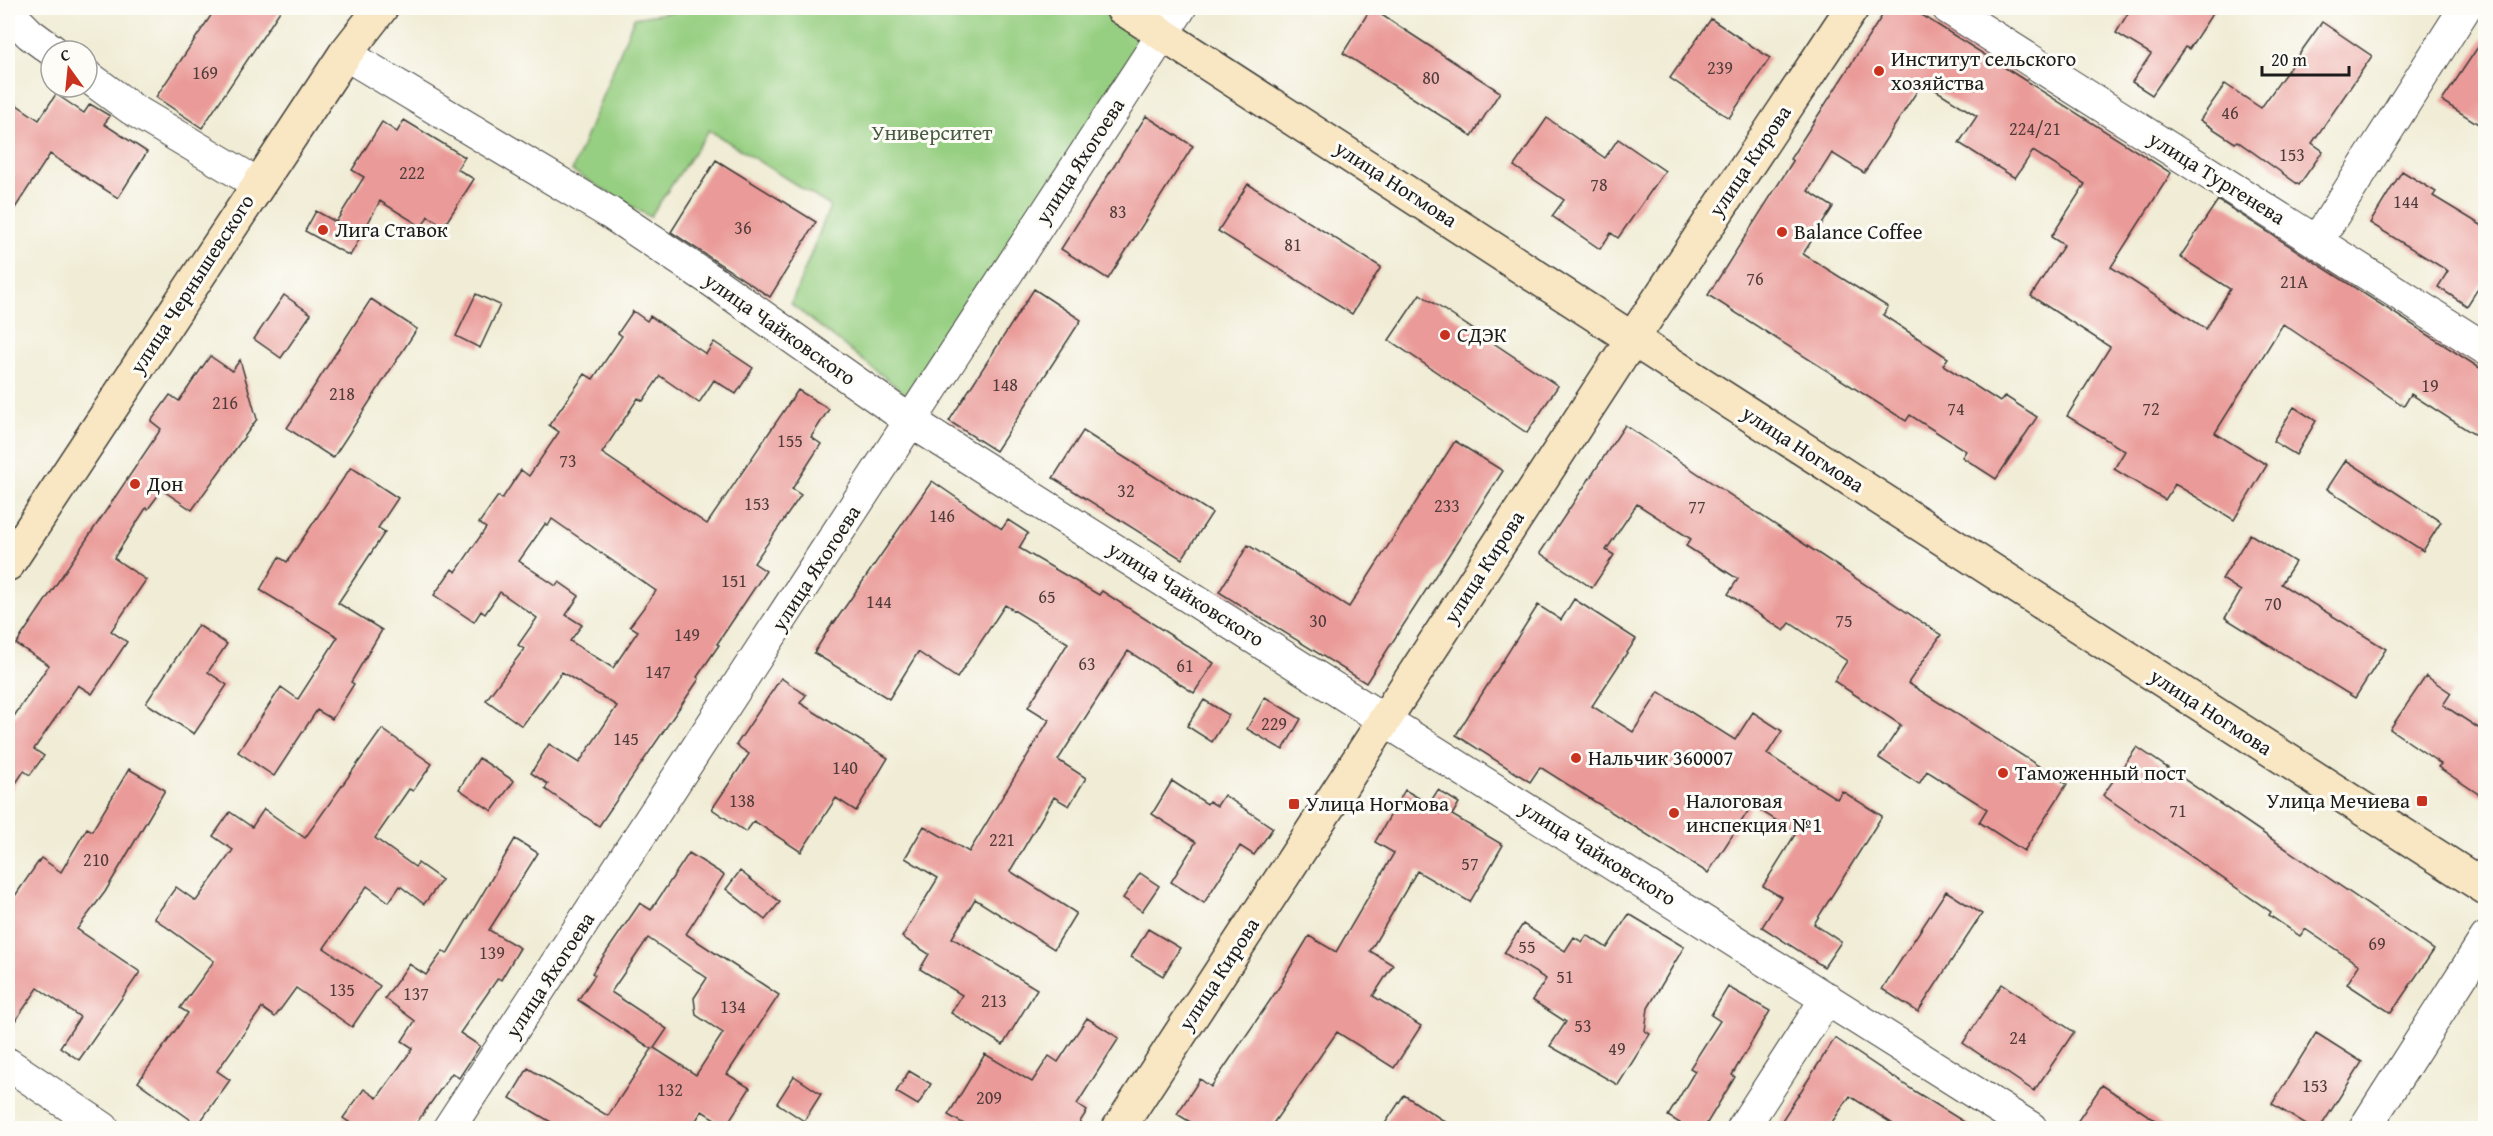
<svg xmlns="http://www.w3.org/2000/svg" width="2493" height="1136" viewBox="0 0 2493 1136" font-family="'Gentium Book Plus',serif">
<rect width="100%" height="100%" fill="#fdfcf7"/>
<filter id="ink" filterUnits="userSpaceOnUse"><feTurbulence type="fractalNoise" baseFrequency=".0167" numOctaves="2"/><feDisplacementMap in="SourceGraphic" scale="12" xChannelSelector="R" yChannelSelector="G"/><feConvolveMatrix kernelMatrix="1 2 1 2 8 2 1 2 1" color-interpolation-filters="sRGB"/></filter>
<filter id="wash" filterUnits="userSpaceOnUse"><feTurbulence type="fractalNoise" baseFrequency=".008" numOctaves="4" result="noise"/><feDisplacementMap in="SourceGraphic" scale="24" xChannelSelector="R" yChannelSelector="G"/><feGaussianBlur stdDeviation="1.35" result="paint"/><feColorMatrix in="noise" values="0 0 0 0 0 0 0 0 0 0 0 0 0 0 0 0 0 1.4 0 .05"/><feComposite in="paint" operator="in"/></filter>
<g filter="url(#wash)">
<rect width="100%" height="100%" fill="#f0ecd5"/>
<path fill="#97cf82" stroke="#5a764f" stroke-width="1.5" d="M696,8H1163L911,398L791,304L830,206L709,130L650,217L572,171L634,18Z"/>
<g id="blocks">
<path fill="#ea9b99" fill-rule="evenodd" d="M216,8H282L202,128L156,97Z
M1371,8L1500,92L1472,136L1343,53Z
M1887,8H1911L2171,173L2111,267L2206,329L2230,289L2180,257L2218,200L2486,372V442L2411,394L2404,406L2283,324L2215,433L2267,465L2234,520L2175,484L2165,500L2114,469L2125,451L2067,416L2110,347L2031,296L2064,245L2051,237L2085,184L2033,151L2015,178L1959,143L1977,116L1923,82L1864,173L1832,153L1808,191L1833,207L1803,254L1888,307L1883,315L1948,358L1943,365L2000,402L2005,396L2037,417L1996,479L1962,457L1966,451L1910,415L1906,421L1708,295L1793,161L1790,159Z
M2131,8H2216L2189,49L2185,47L2152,95L2132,82L2151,54L2116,33Z
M1711,19L1770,58L1729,118L1670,78Z
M2322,22L2372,56L2312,143L2323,151L2299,185L2237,141L2235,143L2200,120L2225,84L2261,108Z
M2486,35V129L2442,101Z
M56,94L84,113L90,104L110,116L104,124L147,152L118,198L50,154L8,219V99L39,120Z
M1146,116L1193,146L1108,279L1061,249Z
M1547,118L1605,158L1618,139L1665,171L1618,238L1611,233L1600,249L1552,216L1564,200L1514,166Z
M404,120L465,157L457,169L474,179L444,226L428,216L422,227L380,201L350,256L305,231L316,211L336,222L364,177L352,170L382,122L397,132Z
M716,160L816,222L770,297L671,232Z
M2402,171L2436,192L2433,196L2486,228V276L2467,306L2438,287L2448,271L2370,223Z
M1248,184L1381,267L1352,314L1218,231Z
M1034,289L1081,320L996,451L949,421Z
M476,294L500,305L480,348L456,336Z
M1420,294L1558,386L1527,433L1389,340Z
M284,295L311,314L281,358L254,339Z
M371,299L417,329L333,458L287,428Z
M633,311L647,321L650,316L706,354L714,342L753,368L736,394L714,380L699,403L660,376L643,401L638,398L602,453L707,524L798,390L829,409L811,437L821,444L792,489L801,495L754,563L766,571L717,644L719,645L697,677L699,679L599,826L545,789L548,784L531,773L549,744L579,763L617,706L562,672L522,726L486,700L524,649L518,645L537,618L500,592L485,614L481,611L474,622L434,595L452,569L456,572L486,528L479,523L498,496L502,499L521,470L529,476L559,432L549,425L585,374L593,379L622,336L618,333ZM552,519L656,591L630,626L638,631L613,668L570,641L582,625L566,615L579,596L559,582L556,586L519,561L545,524L548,526Z
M210,356L232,371L240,360L257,419L192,510L162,490L148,509L146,508L114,558L146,580L111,631L127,642L92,694L78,685L34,749L44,756L30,775L24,771L8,795V725L49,665L16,644L161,429L151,421L170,395L179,401Z
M2294,407L2316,421L2296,455L2273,441Z
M1625,425L1941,635L1908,683L2067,784L2024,851L1979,822L1987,809L1927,771L1919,784L1879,758L1901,725L1834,681L1847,661L1790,623L1784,631L1728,594L1738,579L1686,546L1691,539L1637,504L1606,550L1614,555L1592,588L1540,553Z
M1083,431L1212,513L1182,559L1053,478Z
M1455,441L1503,471L1366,683L1219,592L1248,545L1349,607Z
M2346,460L2441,522L2423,551L2327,489Z
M351,467L398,498L378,528L385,532L338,603L382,630L351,682L354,684L332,719L317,710L274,776L238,752L281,687L298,699L338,637L260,590L279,557L287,562Z
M932,481L1002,529L1008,520L1028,533L1019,548L1099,595L1102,591L1214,663L1194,693L1128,651L1058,760L1086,778L1069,806L1054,797L1010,871L1076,913L1054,949L975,899L952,938L1037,989L1003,1045L951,1013L962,995L920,969L929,954L902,937L938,878L905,858L924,826L969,852L1049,720L1028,707L1068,643L1005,605L957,678L918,652L889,699L814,653L833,622L834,623Z
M2250,534L2295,562L2281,584L2386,649L2355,698L2225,618L2241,591L2222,579Z
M1574,599L1636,639L1592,706L1633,732L1659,692L1735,740L1753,712L1782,731L1767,754L1837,799L1842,791L1882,816L1814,924L1841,942L1824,967L1762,927L1781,897L1763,886L1796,833L1752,805L1708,873L1540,767L1530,782L1456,735L1538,605L1561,620Z
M198,625L227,644L208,672L227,685L194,734L146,703Z
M2426,676L2451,693L2443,705L2486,733V799L2438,767L2441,764L2390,729Z
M781,678L806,695L800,703L888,758L856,811L836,798L801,852L754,821L746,832L712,809L749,754L736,745Z
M1265,697L1301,719L1283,750L1247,729Z
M1204,700L1229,715L1212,742L1187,726Z
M382,729L432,764L413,791L409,789L375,838L415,867L418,863L442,880L424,904L400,886L389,902L367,886L324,948L380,986L352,1027L296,988L275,1017L262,1008L217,1071L230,1080L198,1125L138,1082L188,1013L180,1008L214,961L154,918L176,887L196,901L233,850L213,836L230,812L252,827L264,809L305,838Z
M2137,747L2434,950L2391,1013L2347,984L2359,965L2305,929L2300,936L2269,915L2271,912L2103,795Z
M479,758L514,781L492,811L459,789Z
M129,769L165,790L105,892L77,929L140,972L79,1060L60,1047L80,1017L38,988L8,1031V906L41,858L61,872L87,828L92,831Z
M1172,781L1207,804L1209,801L1217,806L1224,795L1273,828L1254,855L1240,846L1204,903L1171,882L1196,842L1152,814Z
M1405,790L1429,804L1438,790L1459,803L1452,815L1503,845L1470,902L1417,871L1370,951L1393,965L1373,996L1421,1026L1394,1068L1337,1032L1270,1128H1200L1177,1114L1200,1079L1211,1087L1284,980L1283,979L1309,936L1336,952L1394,853L1375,842Z
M515,839L538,853L489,930L520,948L501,980L498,978L460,1033L480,1046L459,1078L452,1073L413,1128H358L343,1118L364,1089L377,1098L413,1048L402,1041L415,1021L385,998L409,964L426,975L443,951L447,954Z
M689,853L724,875L686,934L779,995L727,1074L750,1088L726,1126L702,1111L691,1128H561L510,1098L528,1068L608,1116L652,1049L578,1000L595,975L592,973L640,903L651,910ZM648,938L707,978L694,998L696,1015L723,1033L696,1075L654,1048L667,1029L611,992Z
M740,871L780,902L765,920L726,889Z
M1140,873L1159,886L1142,911L1123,898Z
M1946,891L1982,914L1918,1012L1882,989Z
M1629,914L1684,947L1648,1008L1645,1031L1650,1034L1618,1085L1550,1046L1566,1022L1532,1000L1546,979L1504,953L1523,924L1565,951L1574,937L1582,942L1587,935L1607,948Z
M1148,929L1180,948L1163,976L1131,957Z
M2002,984L2074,1032L2034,1091L1963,1043Z
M1728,987L1770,1011L1732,1075L1735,1077L1704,1128H1688L1668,1116L1695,1071L1690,1068L1720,1021L1711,1015Z
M1087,1018L1119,1038L1077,1104L1087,1111L1076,1128H971L948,1115L985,1054L1032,1082L1049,1056L1058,1062Z
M2316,1033L2362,1062L2320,1128H2311L2272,1104Z
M1835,1038L1916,1092L1974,1128H1899L1850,1096L1828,1128H1777Z
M909,1071L931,1084L918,1105L896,1092Z
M794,1076L821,1094L804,1121L777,1103Z
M2102,1085L2167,1128H2073Z
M1404,1095L1455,1128H1382Z"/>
</g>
</g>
<g filter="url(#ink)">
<use href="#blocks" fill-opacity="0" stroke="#3c3b38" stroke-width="1.5"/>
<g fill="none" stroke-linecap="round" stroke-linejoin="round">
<g stroke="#3c3b38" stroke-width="34">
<path id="street" d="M1948,8L2486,349
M8,12L30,34L53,51
M345,54L610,213L711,280L912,422L2031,1128
M87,76L132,109L258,184
M2317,241L2465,8
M8,1064L103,1128
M449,1128L1180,8
M1743,1128L1827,998
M2365,1128L2486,938"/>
</g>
<g stroke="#3c3b38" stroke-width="36">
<path id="secondary" d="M1122,8L1668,362L2486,888
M8,564L345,54L381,8
M1119,1128L1633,338L1852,8"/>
</g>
<use href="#street" stroke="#fff" stroke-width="32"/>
<use href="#secondary" stroke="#f9e7c3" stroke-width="33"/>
</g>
</g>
<g fill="#c8321e" stroke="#fdfcf7" stroke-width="2">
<circle cx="1879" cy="71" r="6"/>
<circle cx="323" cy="230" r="6"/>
<circle cx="1782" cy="232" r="6"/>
<circle cx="1445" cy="335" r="6"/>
<circle cx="135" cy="484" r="6"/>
<circle cx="1576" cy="758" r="6"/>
<circle cx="2003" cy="773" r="6"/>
<rect x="2416" y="795" width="12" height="12" rx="3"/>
<rect x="1288" y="798" width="12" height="12" rx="3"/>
<circle cx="1674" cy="813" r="6"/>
</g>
<g text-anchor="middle" stroke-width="6" stroke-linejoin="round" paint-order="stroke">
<g font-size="18" fill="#503c3b">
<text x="1720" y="74">239</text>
<text x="205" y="79">169</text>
<text x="1431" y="84">80</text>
<text x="2230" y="119">46</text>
<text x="2035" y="135">224/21</text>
<text x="2292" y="161">153</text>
<text x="412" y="179">222</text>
<text x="1599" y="191">78</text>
<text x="2406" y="208">144</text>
<text x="1118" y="218">83</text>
<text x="743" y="234">36</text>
<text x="1293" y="251">81</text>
<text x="1755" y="285">76</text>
<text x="2294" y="288">21А</text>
<text x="1005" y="391">148</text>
<text x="2430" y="392">19</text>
<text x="342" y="400">218</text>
<text x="225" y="409">216</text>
<text x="1956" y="415">74</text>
<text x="2151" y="415">72</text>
<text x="790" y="447">155</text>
<text x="568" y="467">73</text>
<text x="1126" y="497">32</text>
<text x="757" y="510">153</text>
<text x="1447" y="512">233</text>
<text x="1697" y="513">77</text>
<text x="942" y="522">146</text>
<text x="734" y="587">151</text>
<text x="1047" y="603">65</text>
<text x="879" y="608">144</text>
<text x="2273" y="610">70</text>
<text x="1318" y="627">30</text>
<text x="1844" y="627">75</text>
<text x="687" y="641">149</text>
<text x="1087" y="670">63</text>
<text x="1185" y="672">61</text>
<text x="658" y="678">147</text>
<text x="1274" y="730">229</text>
<text x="626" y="745">145</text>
<text x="845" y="774">140</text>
<text x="742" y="807">138</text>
<text x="2178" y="817">71</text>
<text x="1002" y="846">221</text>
<text x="96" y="866">210</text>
<text x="1470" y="870">57</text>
<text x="2377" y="950">69</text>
<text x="1527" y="953">55</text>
<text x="492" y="959">139</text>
<text x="1565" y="983">51</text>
<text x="342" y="996">135</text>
<text x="416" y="1000">137</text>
<text x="994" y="1007">213</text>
<text x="733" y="1013">134</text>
<text x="1583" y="1032">53</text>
<text x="2018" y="1044">24</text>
<text x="1617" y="1055">49</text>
<text x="2315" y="1092">153</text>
<text x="670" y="1096">132</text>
<text x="989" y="1104">209</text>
</g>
<g font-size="21" fill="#1c1c1c" stroke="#fdfcf7" text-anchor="start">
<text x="1891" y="66">Институт сельского<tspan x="1891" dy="24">хозяйства</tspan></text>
<text x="335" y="237">Лига Ставок</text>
<text x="1794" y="239">Balance Coffee</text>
<text x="1457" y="342">СДЭК</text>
<text x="147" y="491">Дон</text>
<text x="1588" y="765">Нальчик 360007</text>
<text x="2015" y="780">Таможенный пост</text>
<text x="1686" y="808">Налоговая<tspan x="1686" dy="24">инспекция №1</tspan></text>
<text x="2410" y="808" text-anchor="end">Улица Мечиева</text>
<text x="1306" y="811">Улица Ногмова</text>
</g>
<g font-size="21" fill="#475b40" stroke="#fdfcf7">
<text x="932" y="140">Университет</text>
</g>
<g font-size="21" fill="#1c1c1c" stroke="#fdfcf7">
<text transform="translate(1080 161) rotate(-57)" y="7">улица Яхогоева</text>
<text transform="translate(1750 161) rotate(-56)" y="7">улица Кирова</text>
<text transform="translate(2217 178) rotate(32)" y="7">улица Тургенева</text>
<text transform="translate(1396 184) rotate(33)" y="7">улица Ногмова</text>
<text transform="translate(192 284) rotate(-57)" y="7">улица Чернышевского</text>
<text transform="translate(780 329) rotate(35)" y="7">улица Чайковского</text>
<text transform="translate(1803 449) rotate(33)" y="7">улица Ногмова</text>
<text transform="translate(1484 567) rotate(-57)" y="7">улица Кирова</text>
<text transform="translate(816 568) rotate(-57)" y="7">улица Яхогоева</text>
<text transform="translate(1186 594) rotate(32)" y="7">улица Чайковского</text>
<text transform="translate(2211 712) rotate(33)" y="7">улица Ногмова</text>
<text transform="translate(1598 853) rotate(32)" y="7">улица Чайковского</text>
<text transform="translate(1219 974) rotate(-57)" y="7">улица Кирова</text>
<text transform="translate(550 975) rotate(-57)" y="7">улица Яхогоева</text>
</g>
</g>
<rect width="2493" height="1136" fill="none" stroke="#fdfcf7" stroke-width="30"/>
<g transform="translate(69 69) rotate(345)"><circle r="28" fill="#fdfcf7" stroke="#a3a29f" stroke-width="1.5"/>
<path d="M0-4.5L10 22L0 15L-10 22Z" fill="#c8321e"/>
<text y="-9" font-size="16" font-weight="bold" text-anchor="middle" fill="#1c1c1c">С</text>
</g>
<path d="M2262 66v9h87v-9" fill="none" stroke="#1c1c1c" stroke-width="3"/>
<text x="2271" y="66" font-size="18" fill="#1c1c1c" stroke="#fdfcf7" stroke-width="4.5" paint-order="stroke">20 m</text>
</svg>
